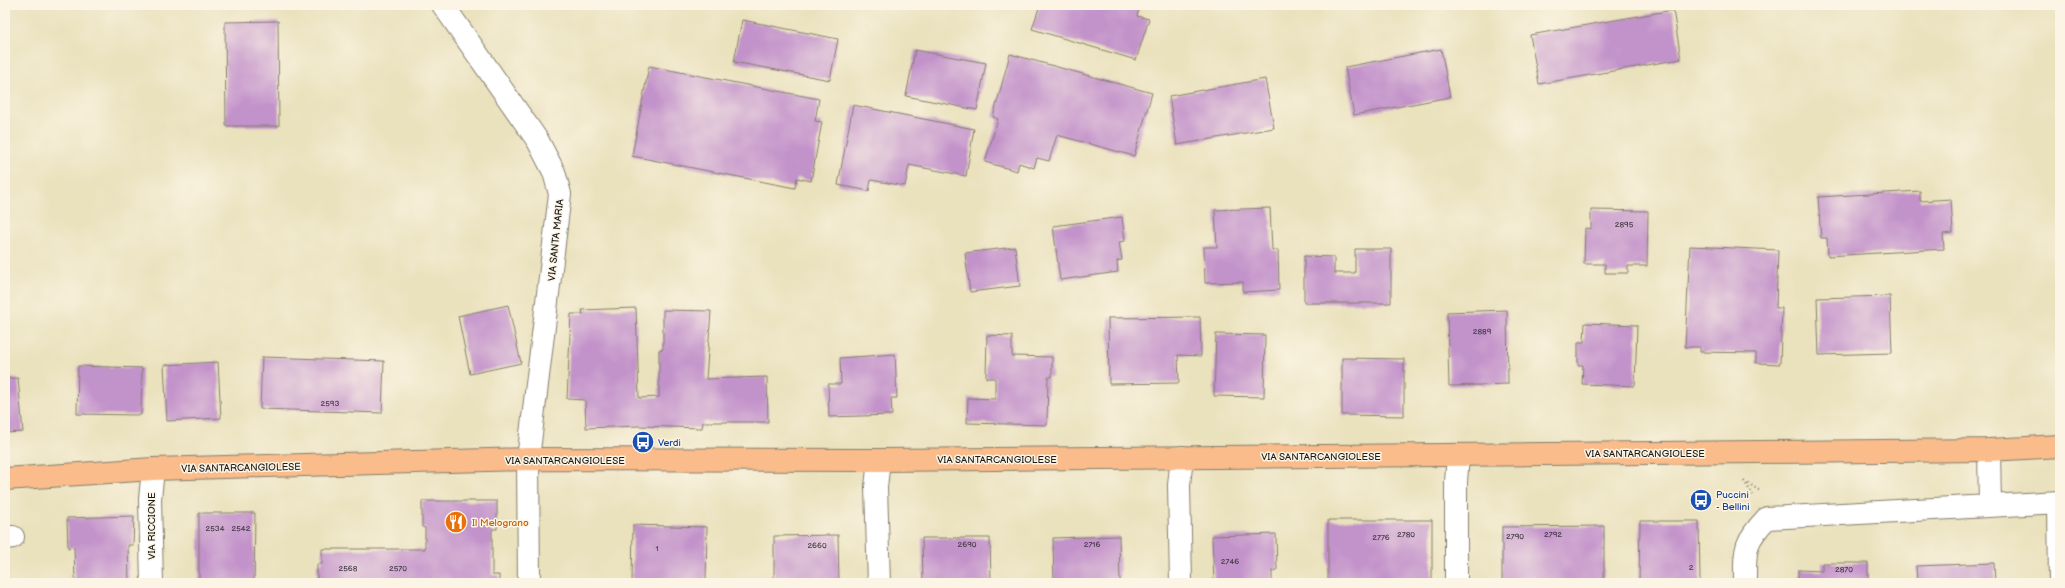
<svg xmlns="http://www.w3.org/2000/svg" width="2065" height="588" viewBox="0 0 2065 588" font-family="'Balsamiq Sans',sans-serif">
<rect width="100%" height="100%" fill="#fcf5e5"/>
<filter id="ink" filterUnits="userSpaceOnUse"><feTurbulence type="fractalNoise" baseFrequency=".025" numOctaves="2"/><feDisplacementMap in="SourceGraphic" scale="8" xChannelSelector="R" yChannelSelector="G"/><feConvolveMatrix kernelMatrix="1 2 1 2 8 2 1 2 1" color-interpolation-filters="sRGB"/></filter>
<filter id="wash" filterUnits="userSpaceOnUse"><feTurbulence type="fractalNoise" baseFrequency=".012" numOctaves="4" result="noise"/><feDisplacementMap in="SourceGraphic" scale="16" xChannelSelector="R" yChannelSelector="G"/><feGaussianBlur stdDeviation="0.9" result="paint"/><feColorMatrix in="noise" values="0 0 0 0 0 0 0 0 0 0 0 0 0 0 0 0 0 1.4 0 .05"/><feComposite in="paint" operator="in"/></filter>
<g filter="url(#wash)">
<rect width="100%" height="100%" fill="#eae1bd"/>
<g id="blocks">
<path fill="#c292ca" d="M1040,5H1140L1137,16L1149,19L1136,60L1032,29Z
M1673,10L1681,59L1539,84L1530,35Z
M742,20L838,39L830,80L734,62Z
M278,21L279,126H226L225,22Z
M1441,49L1450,97L1354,115L1345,67Z
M915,50L986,63L977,110L906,96Z
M1010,54L1152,93L1134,156L1057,135L1049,161L1037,158L1034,168L1019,163L1017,171L985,162L998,119L993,117Z
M649,66L819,99L815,121L822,122L811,181L797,178L795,188L632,156Z
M1265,79L1274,128L1177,145L1169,96Z
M853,105L974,129L966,176L909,165L905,186L871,180L869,191L838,185Z
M1920,191V201L1951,199L1953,233L1943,234L1944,249L1828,256L1827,238H1821L1818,197Z
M1270,208L1272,250H1278L1279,290L1243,292V282L1205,283L1204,247H1217L1215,210Z
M1591,210L1648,211L1647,266H1628V273H1605V264H1584L1585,228L1591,229Z
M1122,217L1125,241L1119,242L1122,260L1117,261L1118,272L1060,280L1053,226Z
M1690,246L1778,250L1776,308H1782L1780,364L1756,363V353L1700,352V347H1685Z
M1015,247L1020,286L970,292L965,253Z
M1355,249H1391V303H1304V256L1334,257V273H1355Z
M1890,296L1892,353L1819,355L1817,298Z
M508,305L521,363L470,374L458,316Z
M636,308L639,398L659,397V350L663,349V310L711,311L706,379L767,377L768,422H703L702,428L639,426L586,428L585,400L567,399L571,314H583L582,310Z
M1507,310L1508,384L1449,386L1447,312Z
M1200,317L1201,356L1178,355L1179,383L1109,384L1108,318Z
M1585,323L1637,325L1635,386L1582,384L1583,365H1578V342H1584Z
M1216,334L1265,335L1264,397L1214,396Z
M987,335L1012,336V356L1052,357V377H1048L1047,425L967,423L968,398L995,399V378H986Z
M895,354L897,398H891L892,415L829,417L828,384H841L840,358Z
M262,357L384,361L382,413L260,409Z
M1342,358L1404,359V416L1342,415Z
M218,362L221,418L167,421L164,365Z
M78,366L142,368L141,415L77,414Z
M18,378L23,432L5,433V379Z
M422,501H497V529H492V575H499V583H317V564H322V549H425V528L422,527Z
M199,513H255L254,583H199Z
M134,516L133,545H128L129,583H75L74,547L68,548L67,518Z
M1328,520H1432V583H1328Z
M1640,521H1699L1700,583H1639Z
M633,525L707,527L706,583L632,582Z
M1604,526V583H1502V527Z
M1276,534L1277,570L1272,571V583H1214L1212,536Z
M838,535L839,583H774V536Z
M1119,536L1120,583H1054L1053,538Z
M922,538H990L991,583H923Z
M1822,563H1868V583H1798V570L1822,571Z
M1994,563L1995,583H1917L1916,566Z"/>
</g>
</g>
<g filter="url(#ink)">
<use href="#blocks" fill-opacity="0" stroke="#837e6c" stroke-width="1"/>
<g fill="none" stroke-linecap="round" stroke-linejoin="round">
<g stroke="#837e6c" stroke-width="24">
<path id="minor" d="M443,5L538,141L554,172L560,194L528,459L529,583
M1989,450L1990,506
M2059,502L2060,583
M5,538L13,537
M152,583L150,499L153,469
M879,583L876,487L879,460
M1181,583L1179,485L1182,457
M1456,583V482L1458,455
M1745,583C1745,550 1743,543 1767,518L2060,502"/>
</g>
<g stroke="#837e6c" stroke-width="24">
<path id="major" d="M5,479L153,469L528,459L879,460L1989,450L2060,446"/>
</g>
<path stroke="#837e6c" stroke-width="2.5" stroke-dasharray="1 3" stroke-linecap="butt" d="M1744,481L1753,495
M1748,483L1760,491"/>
<use href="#minor" stroke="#fff" stroke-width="22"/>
<use href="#major" stroke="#f9bc8a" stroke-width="22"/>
</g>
</g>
<defs>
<g id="bus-disc" transform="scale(1.15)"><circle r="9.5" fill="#1a4fb4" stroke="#fcf5e5"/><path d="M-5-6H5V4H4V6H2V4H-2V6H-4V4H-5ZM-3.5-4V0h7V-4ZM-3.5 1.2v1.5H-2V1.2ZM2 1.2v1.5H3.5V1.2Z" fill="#fff"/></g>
<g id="restaurant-disc" transform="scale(1.15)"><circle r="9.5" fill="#e8710a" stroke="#fcf5e5"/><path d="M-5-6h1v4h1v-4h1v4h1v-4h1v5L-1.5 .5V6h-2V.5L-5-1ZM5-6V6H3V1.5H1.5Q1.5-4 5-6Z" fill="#fff"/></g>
</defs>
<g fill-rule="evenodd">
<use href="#bus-disc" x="643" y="442"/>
<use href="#bus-disc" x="1701" y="500"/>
<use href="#restaurant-disc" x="456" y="522"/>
</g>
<g text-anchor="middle" stroke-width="3" stroke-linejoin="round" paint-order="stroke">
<g font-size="8" fill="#463a48">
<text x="1624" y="227">2895</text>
<text x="1482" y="334">2889</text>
<text x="330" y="406">2593</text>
<text x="215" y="531">2534</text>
<text x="241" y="531">2542</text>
<text x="1406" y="537">2780</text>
<text x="1553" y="537">2792</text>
<text x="1515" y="539">2790</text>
<text x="1381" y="540">2776</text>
<text x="967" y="547">2690</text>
<text x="1092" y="547">2716</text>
<text x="817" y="548">2660</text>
<text x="657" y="551">1</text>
<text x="1230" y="564">2746</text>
<text x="1691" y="570">2</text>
<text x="348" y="571">2568</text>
<text x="398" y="571">2570</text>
<text x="1844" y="572">2870</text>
</g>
<g font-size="10" fill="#1c1c1c" stroke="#fcf5e5">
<text transform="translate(555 240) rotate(-84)" y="4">VIA SANTA MARIA</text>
<text x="1645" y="457">VIA SANTARCANGIOLESE</text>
<text x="1321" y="460">VIA SANTARCANGIOLESE</text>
<text x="997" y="463">VIA SANTARCANGIOLESE</text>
<text x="565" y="464">VIA SANTARCANGIOLESE</text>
<text transform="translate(241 467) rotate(-1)" y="4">VIA SANTARCANGIOLESE</text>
<text transform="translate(151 526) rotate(-90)" y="4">VIA RICCIONE</text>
</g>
<g font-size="10" fill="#164399" stroke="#fcf5e5" text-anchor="start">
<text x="658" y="446">Verdi</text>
<text x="1716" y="498">Puccini<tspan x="1716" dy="12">- Bellini</tspan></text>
</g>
<g font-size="10" fill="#c56008" stroke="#fcf5e5" text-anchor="start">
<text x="472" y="526">Il Melograno</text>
</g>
</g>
<rect width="2065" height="588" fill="none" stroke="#fcf5e5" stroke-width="20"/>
</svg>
